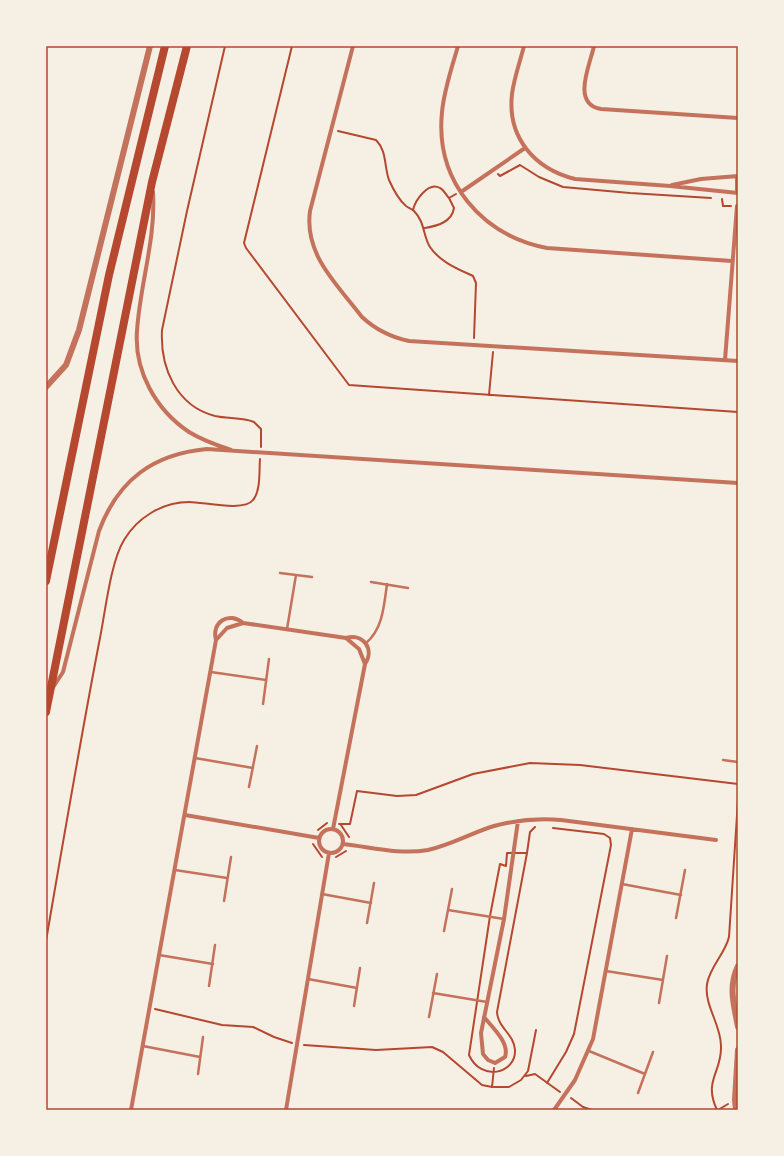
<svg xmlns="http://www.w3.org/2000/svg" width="784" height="1156" viewBox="0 0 784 1156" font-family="'Libre Baskerville',serif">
<rect width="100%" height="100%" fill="#f6efe4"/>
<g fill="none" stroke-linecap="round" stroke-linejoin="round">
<path stroke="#b5482f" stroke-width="2" d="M225,46L187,211L162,330C160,367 176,406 215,416C228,419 242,417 254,422L261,429V447
M292,46L244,243L246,248L349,385L738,412
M338,131L376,140C387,151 384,166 389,180C393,189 399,200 406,206C409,208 412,209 414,211C425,222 423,236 430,247C440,262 458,269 473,276L476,283L474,338
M498,174L500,176L520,165L539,177L563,187L630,193L711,198
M722,199L723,206H731
M413,210C415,201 428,181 440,188C444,190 446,195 449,198L456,194
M425,228C437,226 452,222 454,208L449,198
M489,395L493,352
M339,824H350L357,791L397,796L416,795L473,774L530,763L580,765L738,784
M341,825L349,837
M318,830L327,823
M313,844L322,857
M507,853H527L497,1012C498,1028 514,1034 515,1050C516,1074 481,1082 469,1055L490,916L500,864L506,866Z
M527,853L530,832L535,827
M336,857L346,851
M46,941C63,842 80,742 99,643C105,615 110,563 124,540C137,518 162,502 189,502C204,502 244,512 253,500C261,491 259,470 260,459
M155,1009L222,1025L253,1027L274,1037L292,1043
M304,1045L376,1050L432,1047L443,1052L482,1085L492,1087H509L521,1080L528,1071L536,1030
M526,1076L535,1074L560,1092
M547,1083L566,1052L574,1034L611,845L610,838L604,834L553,828
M492,1087L494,1068
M571,1098L583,1107L592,1110
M717,1110C703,1080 722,1073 721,1046C721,1024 704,1006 707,984C710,966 725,954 729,937L738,800
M718,1110L728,1104"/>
<path stroke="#c5725c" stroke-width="2.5" d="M280,573L312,577
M371,582L408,588
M287,629L296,575
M366,643C383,629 384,605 387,584
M211,672L266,680
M263,704L269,659
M195,758L253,768
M723,760L738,762
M249,787L257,746
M175,870L227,878
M622,884L681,895
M322,894L371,903
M224,901L231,857
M448,910L504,919
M676,918L685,870
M367,923L374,883
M444,931L452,889
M159,955L213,964
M606,971L663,980
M308,979L357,988
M209,986L215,945
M433,993L487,1002
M659,1003L667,956
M354,1006L360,968
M429,1017L437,974
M143,1046L200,1057
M589,1051L645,1074
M198,1074L203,1037
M638,1093L653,1052"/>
<path stroke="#c5725c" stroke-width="4" d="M353,46L310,211C304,255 337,284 362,317C376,330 390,337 409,341L738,361
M458,46C452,67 444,90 442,112C435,181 481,235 547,248L732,261
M524,46C520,62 514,78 512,94C507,138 535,169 575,179L670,186L738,193
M594,46C590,65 571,104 601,109L738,118
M672,185L701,179L738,176
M153,192C156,239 140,284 137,331C134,371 156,410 189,432C202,440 216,445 231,450
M461,192L525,148
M737,193V176
M725,360L737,206
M216,640L227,628L243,623L346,638L359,649L365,664
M52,689L63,672L99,531C118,480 153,454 207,449L738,483
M185,815L319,838
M319 841a12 12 0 1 1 24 0a12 12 0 1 1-24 0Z
M333,829L365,664C375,649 363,633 346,638
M343,844C371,847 399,855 428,850C451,845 471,833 494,826C516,820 538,818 561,820L716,840
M484,1017C492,1027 510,1043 505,1057L495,1063L488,1060L483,1054L481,1033L504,919L518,821
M131,1110L216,640C211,622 229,611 243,623
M286,1110L329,853
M554,1110L575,1080L593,1039L632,829"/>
<path stroke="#c5725c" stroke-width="6" d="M46,387L66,365L79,330L150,46
M738,966C728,987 734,1005 738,1027
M736,1110L735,1100L738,1050"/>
<path stroke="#b5482f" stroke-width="8" d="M46,581L109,275L165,46
M46,712L152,182L187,46"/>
</g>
<rect width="784" height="1156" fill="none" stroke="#f6efe4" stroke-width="94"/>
<rect x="47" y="47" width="690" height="1062" fill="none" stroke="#b5482f" stroke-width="1.5"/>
</svg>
